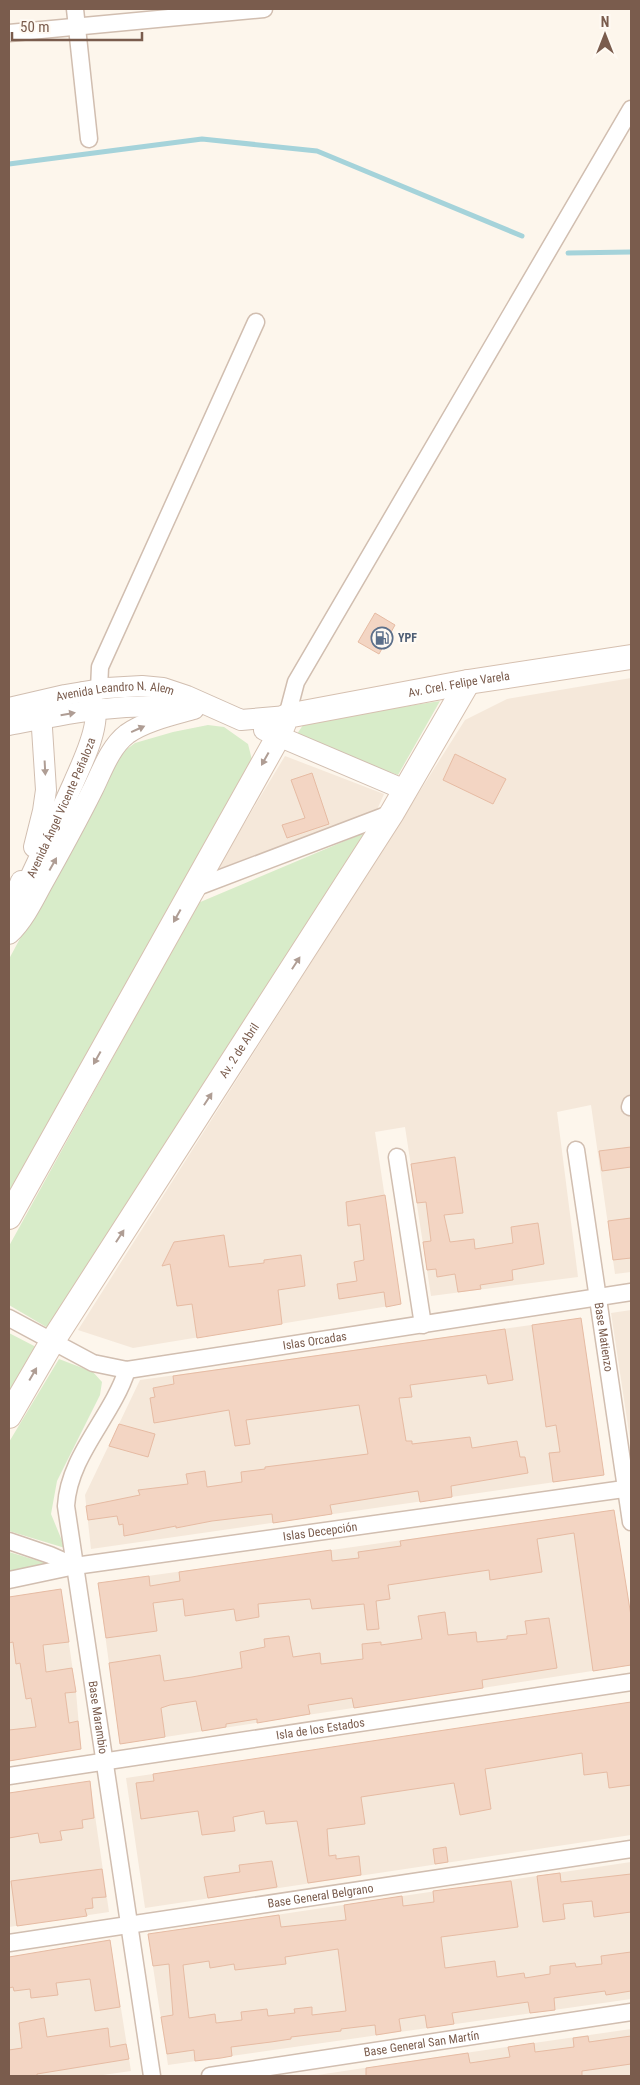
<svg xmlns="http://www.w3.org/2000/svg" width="640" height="2085" viewBox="0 0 640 2085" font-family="'Roboto Condensed',sans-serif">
<rect width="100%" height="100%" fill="#fdf6ec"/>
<path fill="#f5e8da" d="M631,678V1272L615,1274L591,1105L557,1112L578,1277L431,1296L405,1127L375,1132L401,1304L133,1348L78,1330L465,720L507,699Z
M285,756L384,794L376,812L215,872Z
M631,1310V1446L611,1313Z
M581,1318L604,1475L91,1549L85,1495L140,1380Z
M614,1510L631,1617V1665L120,1744L98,1583Z
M61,1589L76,1692L81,1749L9,1761V1597Z
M631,1702V1835L145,1908L126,1778Z
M90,1781L109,1912L9,1927V1793Z
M631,1862V1999L168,2065L148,1934Z
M110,1940L131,2071L96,2076H9V1957Z
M631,2029V2076H311L444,2056Z"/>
<path fill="#d8ecc9" d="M440,701L398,775L295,737L305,722Z
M208,725L224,727L248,744L252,760L9,1196V959L119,755L135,743L173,732Z
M373,829L48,1328L9,1305V1246L198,903Z
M9,1333L38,1348L9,1396Z
M59,1359L93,1372L102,1382L100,1395L57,1481L51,1514L65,1548L9,1531V1442Z
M9,1552L52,1565L9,1573Z"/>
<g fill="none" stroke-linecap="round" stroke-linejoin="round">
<path stroke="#a5d3da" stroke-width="5" d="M9,164L202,139L317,151L522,236
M568,253L631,252"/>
</g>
<path fill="#f3d5c3" stroke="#e6bba3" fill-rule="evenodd" d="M375,613L395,625L379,654L358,642Z
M455,754L506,779L493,804L443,780Z
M312,773L329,824L287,838L282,825L305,818L291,780Z
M631,1147V1167L602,1171L599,1151Z
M455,1157L463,1213L444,1215L450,1242L474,1239L475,1249L513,1243L511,1227L538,1223L544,1264L512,1270L513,1280L480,1285L481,1289L458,1292L455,1274L437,1277L436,1269L427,1270L423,1242L431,1241L426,1202L417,1203L411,1164Z
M385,1195L401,1304L386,1307L384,1292L339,1299L337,1284L357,1281L354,1262L364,1260L360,1224L348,1226L346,1202Z
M631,1218V1258L613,1260L608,1221Z
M224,1235L229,1267L264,1263V1260L301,1255L305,1286L278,1290L282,1324L197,1338L192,1304L177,1306L170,1264L162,1266L174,1242Z
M581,1318L604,1475L553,1482L549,1453L560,1452L556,1425L546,1427L532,1325Z
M505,1329L513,1380L488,1384L486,1375L410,1385L412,1397L399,1398L406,1441H412V1444L470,1437L472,1448L517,1441L520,1457H525L528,1473L451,1486L452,1497L420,1502L418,1491L330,1505L332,1514L273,1523L272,1514L212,1521L176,1528V1526L124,1536L123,1524L119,1525L117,1516L88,1520L86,1506L140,1495L138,1490L188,1484L186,1474L205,1471L207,1487L242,1482L241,1472L265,1469V1467L368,1454L359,1405L246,1420L250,1444L235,1446L229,1410L154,1423L150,1398L155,1397L153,1388L174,1384L173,1376Z
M119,1424L155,1434L148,1457L109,1446Z
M614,1510L631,1616V1665L593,1671L574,1533L537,1539L542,1572L490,1580L489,1570L388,1585L390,1599L376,1601L379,1629L367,1630L364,1604L312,1609L310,1599L258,1604L259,1617L236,1621L234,1609L185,1616L183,1599L153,1603L157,1631L106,1638L98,1583L149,1576L150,1586L180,1581L179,1572L331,1550L332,1561L359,1558L358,1552L401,1546L400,1541Z
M61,1589L69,1642L43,1645L46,1672L72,1668L76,1692L65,1693L69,1723L78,1721L81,1749L9,1761V1730L36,1727L31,1698L26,1699L20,1663L16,1664L13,1642L9,1643V1597Z
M445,1612L448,1635L476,1632L477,1642L507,1639V1636L527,1634L525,1621L549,1618L557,1668L482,1680L483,1688L354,1708L352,1698L308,1705L310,1714L257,1723V1719L226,1724V1727L202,1731L196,1701L170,1705L161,1708L165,1737L120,1744L109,1663L160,1655L164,1681L192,1677L242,1668L240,1652L265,1647L264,1639L289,1636L293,1657L320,1653L321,1664L346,1661L363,1659L362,1644L381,1642V1645L422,1639L418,1616Z
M631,1702V1785L609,1788L607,1772L584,1775L582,1753L485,1769L491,1809L460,1815L454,1783L361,1797L365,1824L327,1829L329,1856L336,1855V1859L359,1856L361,1875L308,1883L297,1821L266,1824L264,1811L233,1817L235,1831L202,1835L198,1811L141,1819L136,1783L154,1781L153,1774Z
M90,1781L94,1818L82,1820L83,1828L60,1831L62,1840L40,1843L38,1833L9,1838V1793Z
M446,1847L448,1862L435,1864L433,1849Z
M272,1861L277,1887L208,1898L204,1877L240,1872L239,1865Z
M102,1869L106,1897L92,1898L93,1908L85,1909L87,1916L17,1926L11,1881Z
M560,1873L561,1882L631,1874V1912L594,1917L592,1901L563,1904L565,1919L543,1922L537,1876Z
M511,1881L518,1927L441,1937L445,1968L495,1961L497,1977L524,1973L525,1978L550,1974V1966L575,1963L576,1967L602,1964L601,1956L631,1952V1991L606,1995L605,1991L554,1998L555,2010L530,2013L528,2002L452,2013L454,2024L427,2028L425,2015L399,2019L401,2031L376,2035L375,2025L341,2029V2031L291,2037V2039L271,2042L231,2047L232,2056L221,2058L195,2061L194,2050L167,2054L161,2017L173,2015L169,1964L153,1966L148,1934L279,1915L281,1927L346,1920L344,1905L402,1896L403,1906L434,1902L433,1891ZM338,1949L346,2011L312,2015V2007L294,2009L295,2013L268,2016L267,2009L241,2012L242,2020L216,2023L215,2014L189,2018L183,1965L209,1961L210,1968L234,1964L235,1970L286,1964L285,1957Z
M110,1940L120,2007L95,2011L90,1979L56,1983L58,1995L31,1998L30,1989L14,1991L13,1987L9,1988V1957Z
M44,2018L47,2037L108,2028L110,2047L126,2044L129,2059L37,2074V2076H9V2050L22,2048L19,2023Z
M588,2036L589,2042L631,2036V2064L582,2071V2076H366V2068L468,2053L470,2063L510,2057L508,2047L534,2043L535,2052L574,2047L573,2038Z"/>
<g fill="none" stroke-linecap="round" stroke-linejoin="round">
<g stroke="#d1beb0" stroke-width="19">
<g id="minor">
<path d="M75,9L89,139"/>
<path d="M9,33L264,9"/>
<path d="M99,689L100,667L256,322"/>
<path d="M287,716L296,682L631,109"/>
<path d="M192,889L392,813"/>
<path d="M630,1107L631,1104"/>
<path id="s1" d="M576,1150L631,1522"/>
<path d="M397,1157L423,1325"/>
<path id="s2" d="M9,1318L93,1363L127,1370L631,1292"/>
<path id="s3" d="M127,1370C112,1417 69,1455 66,1506L152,2076"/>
<path d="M9,1541L50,1555L75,1566"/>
<path id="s4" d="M9,1580L75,1566L631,1488"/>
<path id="s5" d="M9,1776L631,1682"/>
<path id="s6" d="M9,1943L631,1849"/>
<path id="s7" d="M210,2076L631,2012"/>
</g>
</g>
<g stroke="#d1beb0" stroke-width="22">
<g id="tertiary">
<path id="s8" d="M9,708L65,695L107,688L142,686L163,688L187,696L241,720L287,716"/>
<path d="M9,725C71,713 121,702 185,708"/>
<path d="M264,730L405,790"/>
<path d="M34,847L43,811L46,790L41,713L45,707L60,698"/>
<path id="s9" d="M21,897C39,859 56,822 73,784C81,765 92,744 95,723C97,711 93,700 84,692"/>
<path d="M9,911L21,881"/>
<path d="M9,934C23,921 33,901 42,884C60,852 77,821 93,789C102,771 110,747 127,734C145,721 173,715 194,709"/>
</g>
</g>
<g stroke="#d6c0b0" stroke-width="26">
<g id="secondary">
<path id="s10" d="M9,1217L278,737L287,716L468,682L631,657"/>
<path id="s11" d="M9,1416L52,1342L392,813L468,682"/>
</g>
</g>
<use href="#minor" stroke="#fff" stroke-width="16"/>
<use href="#tertiary" stroke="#fff" stroke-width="20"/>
<use href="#secondary" stroke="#fff" stroke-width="24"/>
</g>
<defs><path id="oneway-solid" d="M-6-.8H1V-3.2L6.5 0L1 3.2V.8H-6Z" transform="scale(1.25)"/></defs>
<g fill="#af9d94">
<use href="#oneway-solid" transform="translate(68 714) rotate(-10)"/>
<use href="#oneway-solid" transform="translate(138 729) rotate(-24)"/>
<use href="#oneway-solid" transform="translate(265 759) rotate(119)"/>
<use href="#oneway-solid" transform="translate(45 768) rotate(87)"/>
<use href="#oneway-solid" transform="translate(53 864) rotate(-61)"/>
<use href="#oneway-solid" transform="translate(177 916) rotate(119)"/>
<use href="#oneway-solid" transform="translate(296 963) rotate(-57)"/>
<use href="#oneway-solid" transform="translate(97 1058) rotate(119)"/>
<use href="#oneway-solid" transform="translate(208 1099) rotate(-57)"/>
<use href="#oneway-solid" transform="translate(120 1236) rotate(-57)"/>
<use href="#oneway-solid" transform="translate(33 1374) rotate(-60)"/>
</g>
<defs>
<g id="fuel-ring" transform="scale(1.125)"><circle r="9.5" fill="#fffaf3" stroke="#5c6f8a" stroke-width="1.5"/><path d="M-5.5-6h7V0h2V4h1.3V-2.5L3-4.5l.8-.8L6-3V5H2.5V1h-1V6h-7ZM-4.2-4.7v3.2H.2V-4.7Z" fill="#5c6f8a"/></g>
</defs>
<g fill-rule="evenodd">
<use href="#fuel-ring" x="382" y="638"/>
</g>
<g text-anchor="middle" stroke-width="4.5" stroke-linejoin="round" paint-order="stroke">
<g font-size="12" font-weight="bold" fill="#4e5e75" stroke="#fffaf3" text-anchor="start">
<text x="398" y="642">YPF</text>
</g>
<g font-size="12" fill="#7a5c4d" stroke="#fffaf3">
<text dy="4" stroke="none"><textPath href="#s10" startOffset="748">Av. Crel. Felipe Varela</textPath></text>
<text dy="4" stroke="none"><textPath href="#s8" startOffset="108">Avenida Leandro N. Alem</textPath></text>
<text dy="4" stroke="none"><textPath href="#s9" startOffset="98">Avenida Ángel Vicente Peñaloza</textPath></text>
<text dy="4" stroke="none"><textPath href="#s11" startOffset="432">Av. 2 de Abril</textPath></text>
<text dy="4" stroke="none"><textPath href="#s1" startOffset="189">Base Matienzo</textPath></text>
<text dy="4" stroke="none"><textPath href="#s2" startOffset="320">Islas Orcadas</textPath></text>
<text dy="4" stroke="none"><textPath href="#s4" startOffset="315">Islas Decepción</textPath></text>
<text dy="4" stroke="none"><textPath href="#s3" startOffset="364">Base Marambio</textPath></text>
<text dy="4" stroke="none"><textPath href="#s5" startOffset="315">Isla de los Estados</textPath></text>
<text dy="4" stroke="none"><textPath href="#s6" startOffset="315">Base General Belgrano</textPath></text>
<text dy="4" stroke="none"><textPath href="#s7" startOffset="214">Base General San Martín</textPath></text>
</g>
</g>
<rect width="640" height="2085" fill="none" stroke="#7a5c4d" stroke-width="20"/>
<g transform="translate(605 35)" stroke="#fffaf3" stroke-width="4" paint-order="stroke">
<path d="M0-4L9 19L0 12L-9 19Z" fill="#7a5c4d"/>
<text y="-8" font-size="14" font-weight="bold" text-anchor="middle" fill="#7a5c4d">N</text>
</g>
<path d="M12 32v8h130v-8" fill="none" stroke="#7a5c4d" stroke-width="2.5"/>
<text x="20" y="32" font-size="15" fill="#7a5c4d" stroke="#fffaf3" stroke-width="4" paint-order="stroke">50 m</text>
</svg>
